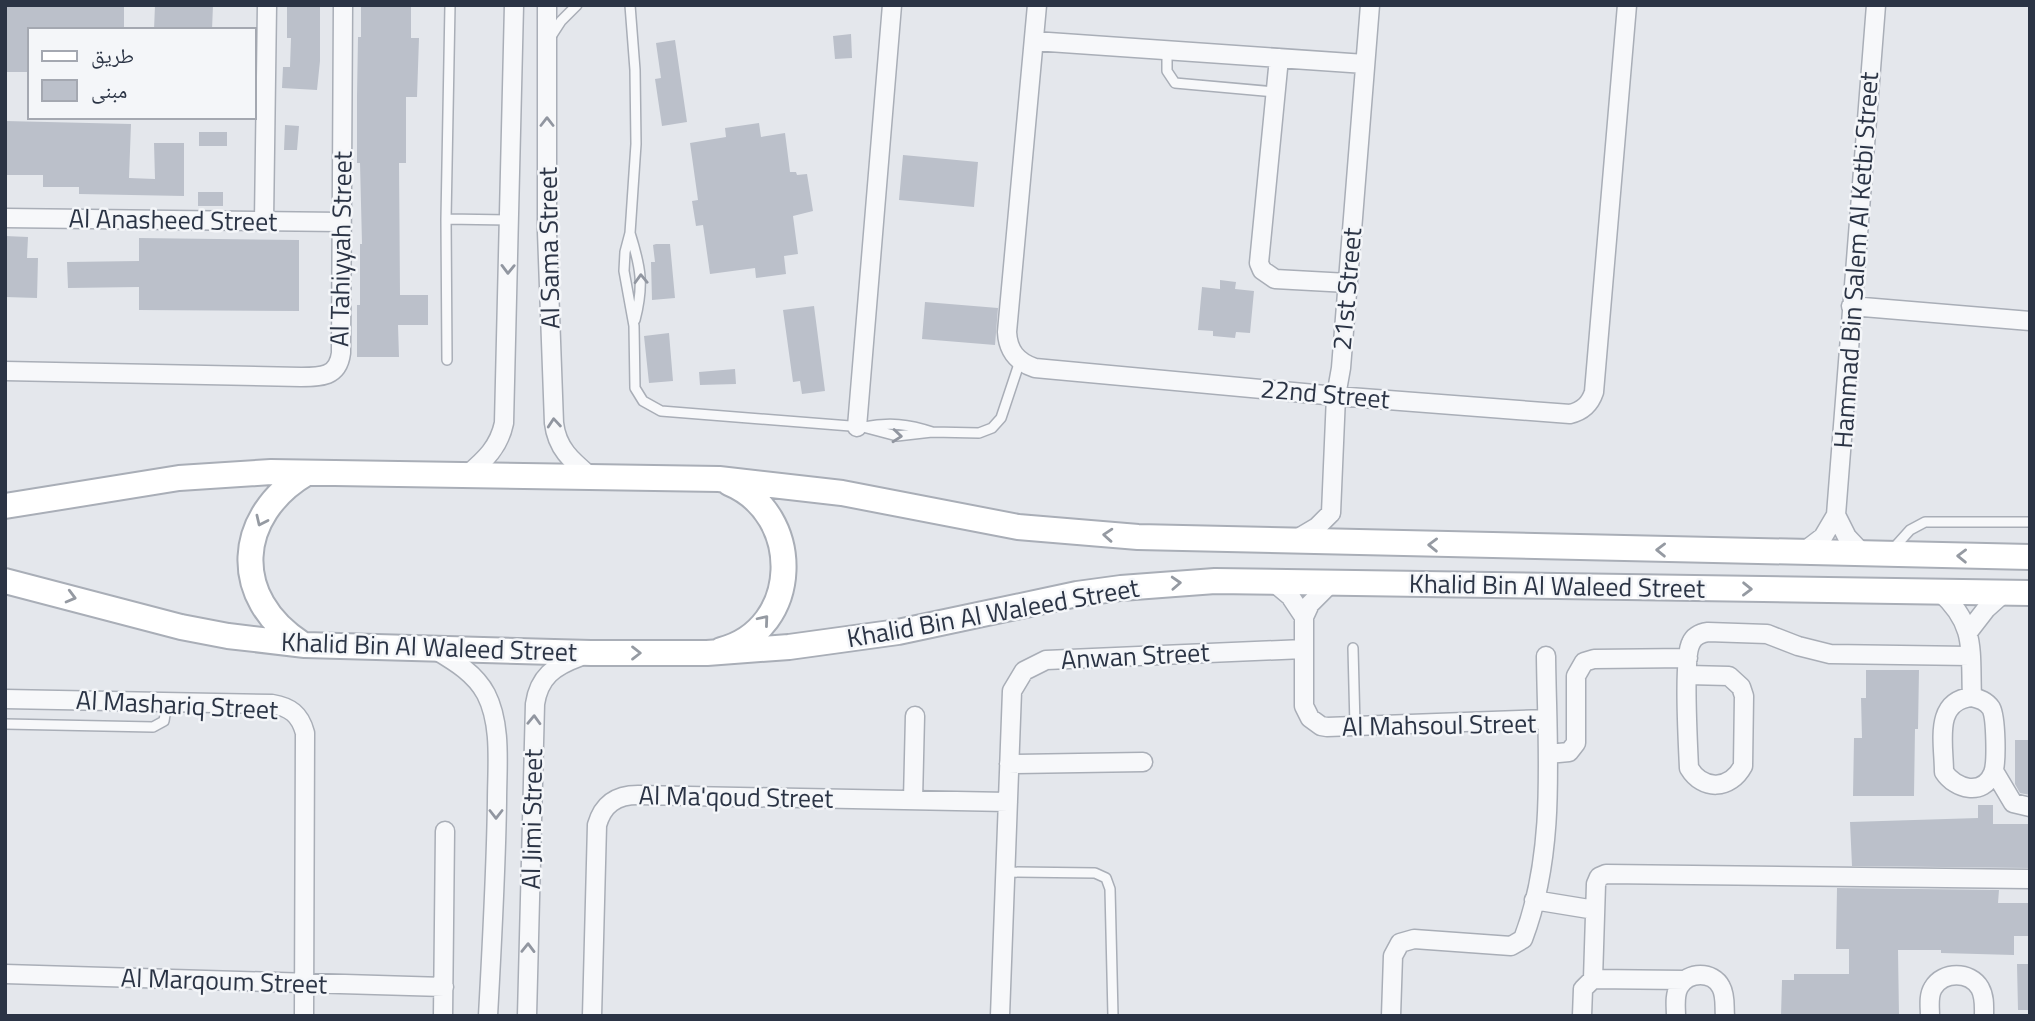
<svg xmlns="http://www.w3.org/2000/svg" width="2035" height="1021" viewBox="0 0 2035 1021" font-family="'Titillium Web','Noto Naskh Arabic',sans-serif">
<rect width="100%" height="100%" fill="#e4e7ec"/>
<path fill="#bbc0ca" d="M5,5L124,7V30H30V72H5Z
M155,5H213L212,30H154Z
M287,5H320V61L317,90L282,88L283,67H290L291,38H287Z
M361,5H411V38H419L417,97H406V163H399L400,295H428V325H398L399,357H357V305H360V244H362L360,163H357V96L358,37H361Z
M851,34L852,58L835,59L833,36Z
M675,40L687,122L662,126L655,79L661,78L656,43Z
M5,121L131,124L129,178L155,179L154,143H184V196L79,194V187H43V175H5Z
M759,123L761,137L785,133L790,172H796L797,175L807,174L813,211L793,216L798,254L784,256L786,274L756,278L755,268L710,274L703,225L696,226L692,201L698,200L690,143L726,137L725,128Z
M285,125L299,126L297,150H284Z
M199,132H227V146H199Z
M903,155L978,162L974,207L899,200Z
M198,192H223V206H198Z
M5,236L28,237L27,258H38L37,298L5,297Z
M139,238L299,240V311L139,310V287L68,288L67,262L139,261Z
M656,244H670L675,298L652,300L651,262H655L653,245Z
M1220,280L1236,282L1235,289L1254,291L1250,333L1236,332L1235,338L1213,336V331L1198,330L1202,287L1220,289Z
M925,302L998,308L995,345L922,339Z
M814,306L825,391L802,394L800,381L793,382L783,310Z
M669,333L673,381L649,383L644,336Z
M735,369L736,384L700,385L699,372Z
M1866,670H1919L1918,729H1915L1914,796H1853L1854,738H1862L1861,698H1866Z
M2015,740H2030V795L2020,793L2015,784Z
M1978,805H1993V824H2030V868L1852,866L1850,822L1978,818Z
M1837,888L1999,890L1998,903H2030V936H2014V955L1941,953V950H1898L1899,1016H1781L1782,980H1794V974H1849V949H1836Z
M2017,964H2030V1010H2018Z"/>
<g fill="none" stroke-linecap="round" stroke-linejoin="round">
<g stroke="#a9aeb7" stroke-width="12">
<path id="lane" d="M630,5L635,70L636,144L630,233L625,252L624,271L634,326L635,388L643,401L661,411L863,427L897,436L932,432L979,433L992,428L1001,418L1020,361
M550,38L561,21L577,5
M1167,50V71L1175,83L1276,92
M446,219L509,220
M630,233C641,268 644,285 635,320
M447,360L446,219L450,5
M864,427C889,422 909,424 932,432
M1892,550L1910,530L1925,522H2030
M1353,648L1355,726
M5,724L153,727L164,721L167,702
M1005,872L1095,873L1106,878L1110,889L1113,1016"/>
</g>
<g stroke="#a9aeb7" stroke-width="21">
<path id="street" d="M547,5V232L554,423C557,449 572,461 591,477
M1037,5L1007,332C1008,351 1017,362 1035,368L1336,396L1570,414C1583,411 1590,404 1594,392L1627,5
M1034,41L1365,64
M1279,58L1259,263L1262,270L1275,279L1348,283
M5,218L341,222
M264,221L267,5
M1851,306L2030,321
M5,371L301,377C321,377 338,377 341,353L343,5
M857,427L892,5
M467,475C485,460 499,447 504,423L514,5
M1331,513L1336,396L1341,368L1370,5
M1836,515L1847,537L1864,555
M1295,540L1317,527L1331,513
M1802,553L1823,537L1836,515L1876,5
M1272,581L1290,596L1304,617
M1333,581L1310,604L1304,617V706L1310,718L1321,726L1327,727L1547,719
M1940,592C1977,625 1970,652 1972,697
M1969,631L1986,609L2005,592
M434,649C454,661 475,673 486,694C502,725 497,767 497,801C496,872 492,944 488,1016
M1688,675L1729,676L1741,687L1744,696L1743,766C1730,790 1703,791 1689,768C1688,746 1683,657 1691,643C1694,636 1701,633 1708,632L1767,634L1798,646L1830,654L1970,656
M1972,697C1980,699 1986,701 1991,708C1996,717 1997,763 1993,773C1983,797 1955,789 1944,772C1944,743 1933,701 1972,697Z
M5,699L272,704C290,707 300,714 305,733L304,1016
M1548,754L1569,752L1576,743V676L1584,662L1594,659L1688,658
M1009,764L1143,762
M1994,771L2013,803L2030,807
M913,800L915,716
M1534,900L1595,910
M5,974L444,987
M1593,979L1596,884L1599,877L1606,874L2030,879
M443,1016L445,831
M527,1016L535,704C539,677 554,666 579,657
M592,1016L597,825C603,804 616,795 638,795L1008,802
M1000,1016L1012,691L1024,671L1046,660L1304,649
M1391,1016L1393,956L1400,943L1414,939L1511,946L1523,939C1557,850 1547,749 1546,656
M1582,1016L1583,989L1593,979L1685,980
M1676,1016C1676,1007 1674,996 1679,987C1688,971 1713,971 1721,987C1726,996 1724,1007 1725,1016
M1930,1016C1930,1007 1928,996 1933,988C1943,971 1970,971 1980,988C1985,997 1984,1007 1984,1016"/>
</g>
<g stroke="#a9aeb7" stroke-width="28">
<path id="secondary" d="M5,506L179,478L271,472L719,479L842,493L1018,527L1138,537L2030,557
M5,581L181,627L228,636L305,645L591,653H707L789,647L898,632L1077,594L1121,588L1215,581L2030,593
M302,644C230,598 235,515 307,473
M721,650C802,629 804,514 729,483"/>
</g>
<use href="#lane" stroke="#f7f8fa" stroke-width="9"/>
<use href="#street" stroke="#f7f8fa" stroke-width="18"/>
<use href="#secondary" stroke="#fff" stroke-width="24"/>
</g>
<defs><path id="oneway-chevron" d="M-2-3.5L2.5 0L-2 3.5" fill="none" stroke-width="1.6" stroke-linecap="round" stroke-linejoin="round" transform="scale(1.75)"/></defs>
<g stroke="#9196a0">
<use href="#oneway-chevron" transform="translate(547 122) rotate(-90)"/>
<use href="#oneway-chevron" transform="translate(508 269) rotate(91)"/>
<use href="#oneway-chevron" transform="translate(641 279) rotate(-92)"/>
<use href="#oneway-chevron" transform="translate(554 423) rotate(-95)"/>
<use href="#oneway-chevron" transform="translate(897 436) rotate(5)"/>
<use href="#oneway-chevron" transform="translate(534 720) rotate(-88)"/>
<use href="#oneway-chevron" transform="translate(496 814) rotate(90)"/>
<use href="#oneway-chevron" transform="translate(528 948) rotate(-89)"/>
</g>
<g stroke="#959aa2">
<use href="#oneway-chevron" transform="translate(261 521) rotate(115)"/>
<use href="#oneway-chevron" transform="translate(1108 535) rotate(-176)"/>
<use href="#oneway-chevron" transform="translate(1433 545) rotate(-179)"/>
<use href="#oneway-chevron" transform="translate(1661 550) rotate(-179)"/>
<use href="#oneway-chevron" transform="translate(1962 556) rotate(-179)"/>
<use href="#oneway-chevron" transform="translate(1176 583) rotate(-3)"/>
<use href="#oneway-chevron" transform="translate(1747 589) rotate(1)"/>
<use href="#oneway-chevron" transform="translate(71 597) rotate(15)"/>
<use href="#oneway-chevron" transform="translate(764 620) rotate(-50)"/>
<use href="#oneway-chevron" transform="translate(636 653)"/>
</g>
<g text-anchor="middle" stroke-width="5" stroke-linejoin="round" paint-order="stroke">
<g font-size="26" fill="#2b3445" stroke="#f4f6f9">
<text transform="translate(173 220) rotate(1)" y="9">Al Anasheed Street</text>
<text transform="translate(549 248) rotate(-91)" y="9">Al Sama Street</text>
<text transform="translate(341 249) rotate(-89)" y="9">Al Tahiyyah Street</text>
<text transform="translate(1856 260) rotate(-86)" y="9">Hammad Bin Salem Al Ketbi Street</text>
<text transform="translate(1347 289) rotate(-85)" y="9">21st Street</text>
<text transform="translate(1325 394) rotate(5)" y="9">22nd Street</text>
<text transform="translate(1557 586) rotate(1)" y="9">Khalid Bin Al Waleed Street</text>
<text transform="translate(993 613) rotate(-10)" y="9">Khalid Bin Al Waleed Street</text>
<text transform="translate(429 647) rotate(2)" y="9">Khalid Bin Al Waleed Street</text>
<text transform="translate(1135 656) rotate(-3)" y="9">Anwan Street</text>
<text transform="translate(177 705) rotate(3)" y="9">Al Mashariq Street</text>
<text transform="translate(1439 725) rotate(-1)" y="9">Al Mahsoul Street</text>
<text transform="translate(736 797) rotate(1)" y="9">Al Ma'qoud Street</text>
<text transform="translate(532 819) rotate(-89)" y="9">Al Jimi Street</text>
<text transform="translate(224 981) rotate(2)" y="9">Al Marqoum Street</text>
</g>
</g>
<rect width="2035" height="1021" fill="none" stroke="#2b3445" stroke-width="14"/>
<rect x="28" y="28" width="228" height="91" fill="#f4f6f9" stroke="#a4a8b1" stroke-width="2"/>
<rect x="42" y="51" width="35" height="10" fill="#ffffff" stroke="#a4a8b1" stroke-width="2"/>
<text x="91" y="63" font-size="21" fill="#2b3445">طريق</text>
<rect x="42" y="80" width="35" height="21" fill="#bbc0ca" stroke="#a4a8b1" stroke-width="2"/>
<text x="91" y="98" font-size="21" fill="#2b3445">مبنى</text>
</svg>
